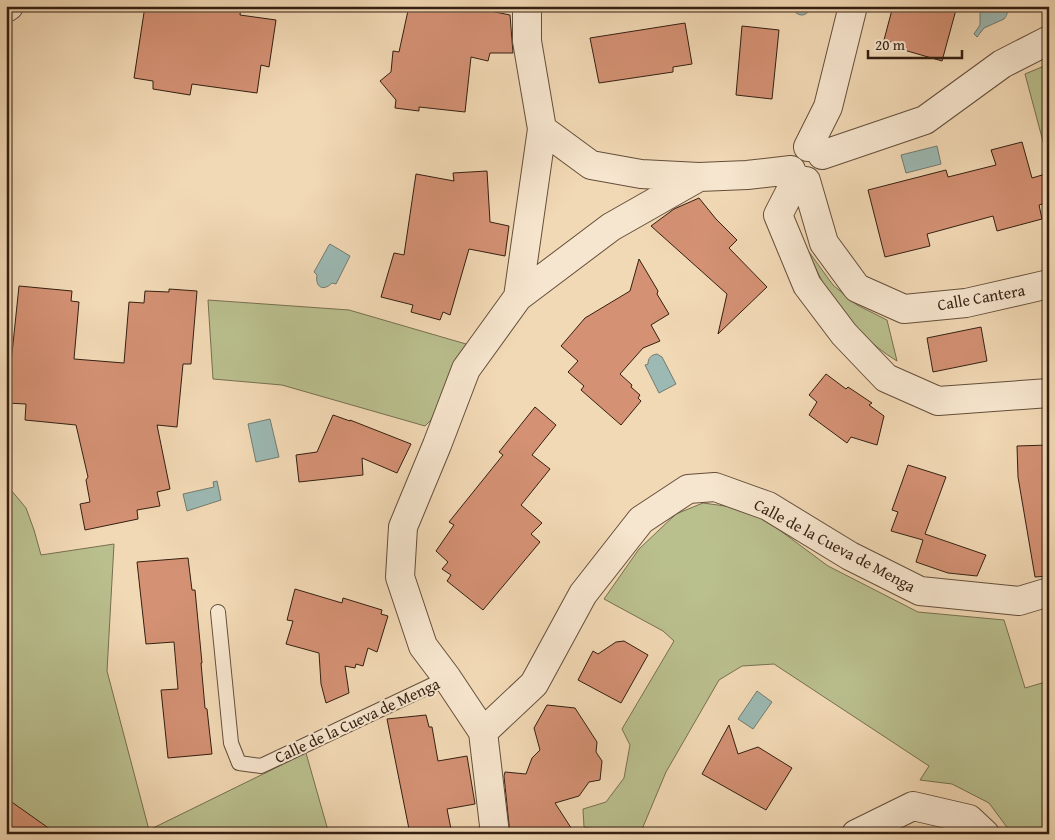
<svg xmlns="http://www.w3.org/2000/svg" width="1055" height="840" viewBox="0 0 1055 840" font-family="'Gentium Book Plus',serif">
<rect width="100%" height="100%" fill="#f2d9b5"/>
<filter id="stains"><feTurbulence type="fractalNoise" baseFrequency=".004" numOctaves="4"/><feColorMatrix values="0 0 0 0 .2 0 0 0 0 .09 0 0 0 0 .02 0 0 0 .5 -.17"/></filter>
<radialGradient id="worn" r=".72"><stop offset=".6" stop-color="#630" stop-opacity="0"/><stop offset="1" stop-color="#630" stop-opacity=".3"/></radialGradient>
<path fill="#babf8e" stroke="#776f50" d="M1049,64V164L1025,74Z
M804,245L833,285L857,305L887,320L897,361C872,346 848,322 831,297C821,281 813,262 804,245Z
M208,300L349,310L466,344L431,420L425,426L282,385L213,379Z
M6,484L26,508L34,530L41,555L114,544L107,671L149,830L306,753L329,834H6Z
M703,503L740,508L770,523L828,566L918,612L1004,620L1025,688L1049,681V834H1012L989,803L952,784L920,780L929,766L774,664L742,666L719,680L666,772L640,834H606L605,831L584,827L583,809L606,802L624,778L630,745L622,729L674,641L663,631L604,599L639,549L676,514Z"/>
<path fill="#9cb9b3" stroke="#727b72" d="M791,6H811C807,19 796,17 791,6Z
M980,6C987,6 1017,4 1004,19L984,28L977,37L974,34L980,25Z
M937,146L941,164L906,173L901,155Z
M330,244L350,256L336,284L332,283C323,292 315,287 317,275L314,272L329,245Z
M657,354L662,357L676,384L659,393L645,365L648,364C648,358 651,355 657,354Z
M270,419L279,457L256,462L248,424Z
M217,481L221,500L187,511L183,494L214,487L213,482Z
M757,691L772,702L753,729L738,719Z"/>
<path fill="#d49174" stroke="#341f11" d="M145,6H241L240,15L276,20L269,67L261,65L257,93L192,84L190,95L153,89V81L134,78Z
M409,6H466L510,15L513,53H490L488,61L471,57L465,112L419,107V111L395,108L396,100L380,81L391,72L393,51L399,52Z
M893,6H957L942,61L897,48L898,44L884,40Z
M685,23L692,64L673,67V72L599,83L590,38Z
M742,26L779,30L772,99L736,95Z
M1022,142L1032,178L1049,173V202L1039,205L1042,219L997,231L993,216L927,234L930,246L885,257L868,190L946,170L948,177L996,165L991,150Z
M487,171L490,222L509,226L505,256L469,249L450,315L443,312L440,320L411,312L413,305L381,297L394,253L404,255L416,174L454,181L453,173Z
M699,198L716,219L737,240L729,248L767,287L718,334L727,294L651,226L674,209Z
M639,259L658,291L657,294L669,314L651,325L660,341L643,348L620,374L632,385L631,387L640,395L638,398L641,401L621,425L581,390L584,386L568,372L578,361L561,346L585,318L630,291Z
M19,286L72,291L71,301L79,302L74,359L124,363L129,302L144,303L145,291L169,292V289L197,291L191,364H183L177,427L157,425L170,489L157,492L160,506L137,510L138,519L85,530L80,504L90,502L86,480L88,477L76,425L25,420L26,404L6,403V363H11Z
M981,327L987,361L933,372L927,338Z
M826,374L846,389L848,387L872,403L869,405L884,416L877,445L851,437L847,443L809,415L817,402L809,395Z
M535,407L556,425L532,455L550,469L521,505L542,523L531,534L540,542L483,610L447,581L451,575L442,569L448,562L436,551L454,525L449,522L503,455L499,452Z
M333,415L350,421V420L411,444L397,473L362,458L363,475L299,482L296,455L317,452Z
M1049,445V576L1035,577L1018,477L1017,446Z
M908,465L946,477L925,534L986,555L977,576L948,573L916,562L923,540L891,531L898,512L892,510Z
M188,558L192,590H195L202,663H201L205,708L207,709L212,754L168,758L161,690L178,689L174,642L146,644L137,562Z
M295,589L342,603L343,598L382,610L381,614L388,616L377,652L368,648L363,666L356,664L355,668L345,666L349,693L326,703L321,684L319,653L286,644L293,621L287,620Z
M624,641L648,655L621,703L578,680L593,651L598,654L616,642Z
M547,705L575,708L597,742L596,752L602,761L600,780L589,782L579,796L555,803L575,834H510L504,776L505,772L526,774L532,758L540,750L534,728Z
M426,715L429,727H432L438,761L467,756L475,804L447,809L452,834H410L387,719Z
M729,725L738,754L758,747L792,768L766,810L702,774Z
M6,798L57,834H6Z"/>
<g fill="none" stroke-linecap="round" stroke-linejoin="round">
<g stroke="#644e3a" stroke-width="16">
<path id="service" d="M218,612L231,743L239,763L261,766L447,678"/>
</g>
<g stroke="#644e3a" stroke-width="30">
<path id="minor" d="M6,8L9,6
M542,129L591,165L641,174L699,177L747,175L791,170
M808,147L828,107L853,6
M822,155L925,120L1002,64L1049,40
M797,178L778,215L807,285L844,334L886,378L938,401L1049,393
M806,181L824,243L857,288L904,309L966,303L1049,284
M518,297L611,227L699,177
M483,732L447,678L423,646L400,577L403,527L437,445L466,369L518,297L542,129L527,41V6
M495,834L483,732L534,684L583,594L641,520L688,489L715,487L768,506L850,556L920,591L1019,601L1049,592
M856,834L913,806L969,819L985,834"/>
</g>
<use href="#service" stroke="#f7e6cf" stroke-width="14"/>
<use href="#minor" stroke="#f7e6cf" stroke-width="28"/>
</g>
<g text-anchor="middle" stroke-width="4" stroke-linejoin="round" paint-order="stroke">
<g font-size="16" fill="#341f11" stroke="#f7e6cf">
<text transform="translate(981 297) rotate(-10)" y="6">Calle Cantera</text>
<text transform="translate(835 545) rotate(28)" y="6">Calle de la Cueva de Menga</text>
<text transform="translate(357 720) rotate(-25)" y="6">Calle de la Cueva de Menga</text>
</g>
</g>
<rect width="1055" height="840" fill="none" stroke="#f2d9b5" stroke-width="25"/>
<rect x="8" y="8" width="1040" height="825" fill="none" stroke="#341f11" stroke-width="2.5"/>
<rect x="12" y="12" width="1030" height="815" fill="none" stroke="#341f11"/>
<path d="M868 50v8h94v-8" fill="none" stroke="#341f11" stroke-width="2.5"/>
<text x="875" y="50" font-size="15" fill="#341f11" stroke="#f7e6cf" stroke-width="4" paint-order="stroke">20 m</text>
<rect width="100%" height="100%" filter="url(#stains)"/>
<rect width="100%" height="100%" fill="url(#worn)"/>
</svg>
